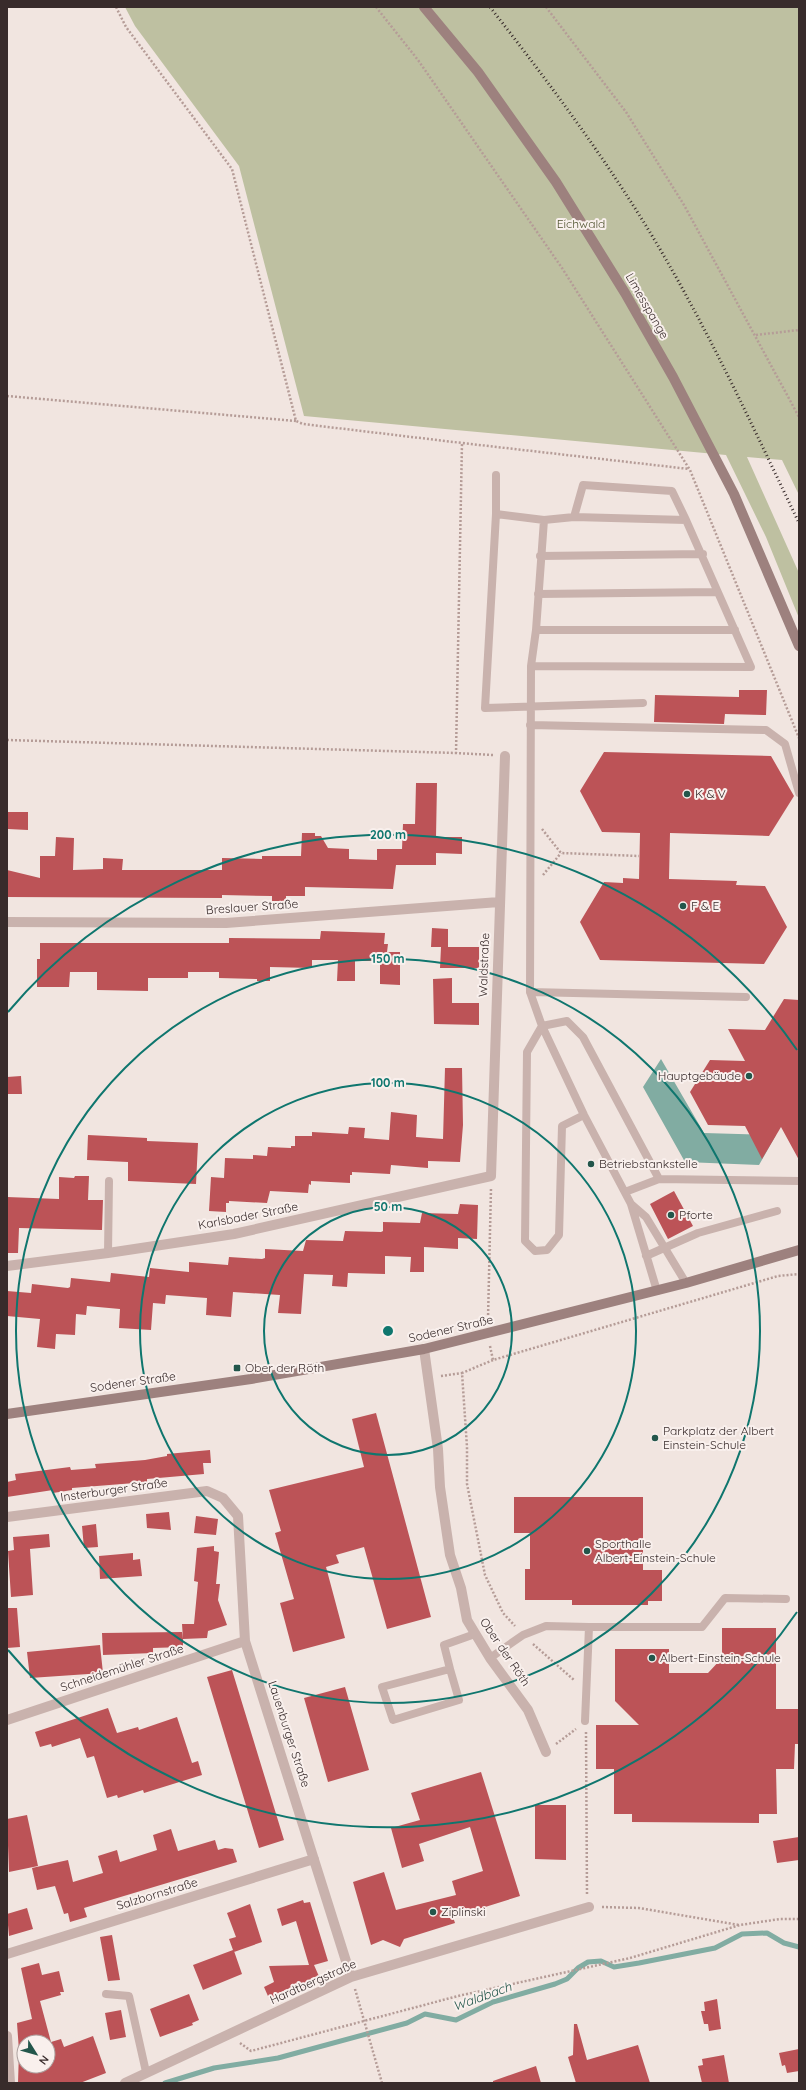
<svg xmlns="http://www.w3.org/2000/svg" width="806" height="2090" viewBox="0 0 806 2090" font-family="Quicksand,sans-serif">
<rect width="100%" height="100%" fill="#f1e5e0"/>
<path fill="#bec0a1" d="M125,7H799V495L782,460L747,457L799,573V618L766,537L726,455L304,416L239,166L135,26Z"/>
<path fill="#81aca2" d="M661,1059L704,1133L776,1135L759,1165L685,1162L643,1087Z"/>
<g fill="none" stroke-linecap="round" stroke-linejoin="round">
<path stroke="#81aca2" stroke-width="5" d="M165,2083L214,2068L278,2058L407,2023L425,2014L456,2020L493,2002L555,1984L567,1979L578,1968L588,1962L601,1961L614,1967L639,1963L715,1948L742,1934L767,1933L784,1943L799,1947"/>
</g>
<path fill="#bc5357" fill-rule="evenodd" d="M739,690H767L766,715L725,714L724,724L654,722L655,695L739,697Z
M604,752L771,756L794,796L769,836L670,833L669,879L737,881L736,885L765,886L787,927L764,964L600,960L580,922L604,882L623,883V878L639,879L640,833L602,832L580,791Z
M416,783H437L436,837H462V854L436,853V865H396L393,889L305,887V896H286V901H272V896L222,895V898L7,897V870L40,878V856H55L56,837L74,838L73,870L103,869V858L123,859L122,870H222V858L262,859V856H301L302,833H315V836H321L328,848L349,849V859L377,860V849H402L403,824H415Z
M8,812H28V830L8,829Z
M432,928L448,929V947H479V968H440L441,947H431Z
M321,931L385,933L384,944H388L387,952H400V985L380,984V961H355V981H337L338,960H312V968L270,967V981H257V979L219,978V972H188V978H148V991L97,990V972H70L69,987H37V959H40V943H229V938L320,939Z
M452,978V1003H479V1025L434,1024L433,979Z
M784,999L799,1000V1160L781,1127L762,1159L745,1126L708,1125L690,1092L710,1060L745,1061L728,1029L765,1030Z
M445,1068H462L463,1125L460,1162L428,1161V1168L391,1165L390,1174L352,1172V1175H350V1183L311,1181V1185L309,1184L308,1193L270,1191L267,1203L229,1201V1203H226V1212L209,1211L211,1177L224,1178L225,1158L253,1159V1155L267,1156L268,1147L291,1148V1146H295V1136H312V1132L348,1134L349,1127L365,1128L364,1138L389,1140L391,1112L417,1115L416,1137L443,1139Z
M21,1076L22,1094H7V1077Z
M88,1135L147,1138V1141L198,1143L196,1184L128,1181V1162L87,1160Z
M75,1176H89L88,1200H103L102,1230L19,1228L18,1253H7V1197L59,1199V1177L74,1178Z
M674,1191L693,1226L668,1239L650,1204Z
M460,1204L478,1205L477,1239L458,1238V1249L424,1247V1272H410L411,1257L385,1256V1274L348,1273L347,1287L332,1286L333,1275L304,1274L301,1314L278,1313L280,1295L233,1292L231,1317L206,1315L207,1298L166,1295L165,1304L153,1303L151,1330L119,1328L120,1309L87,1306L86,1315L76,1314L75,1335L56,1334L55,1349L37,1347L40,1319L7,1316V1291L31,1293L32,1284L68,1288L70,1287L71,1278L110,1282L111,1273L149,1277L150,1268L189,1272V1262L228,1265L229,1257L262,1259L265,1258V1249L303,1251L306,1240L343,1241L345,1231L381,1232L383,1231V1222L420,1223L422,1213L458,1214Z
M376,1413L431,1617L387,1629L364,1547L336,1555L339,1563L326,1567L345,1638L293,1652L280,1603L294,1599L275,1533L281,1531L269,1490L364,1467L352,1419Z
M210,1450L211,1463H203L204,1474L147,1479V1482L72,1488V1490L53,1493V1490L7,1497V1482L16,1480L15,1474L70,1467L71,1470L96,1468L95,1464L145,1460L167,1456V1454Z
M514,1497H643V1570H662V1601H648V1605H572V1600H525V1569H530V1533H514Z
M169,1512L171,1530L147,1528L146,1514Z
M196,1516L218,1519L216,1535L194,1533Z
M96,1524L98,1547L84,1548L82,1526Z
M49,1534L50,1547L30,1549L33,1595L11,1597L8,1551L14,1550L13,1537Z
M214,1546V1551L219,1552L216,1584H220L218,1600L227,1625L208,1631L207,1638L183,1639V1647L153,1648V1653L103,1655L102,1633L182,1632L183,1639L182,1624H194L198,1582L194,1581L197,1548Z
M133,1553V1560L140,1559L142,1576L100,1579L99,1556Z
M7,1608H17L20,1647L7,1648Z
M722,1628H776V1709H799V1744H795L794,1769H776L777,1814H759V1823L632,1822V1814H614V1769H596V1725H639L615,1701V1649H669V1673H708L722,1658Z
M100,1645L103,1673L30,1678L27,1652Z
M232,1670L284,1840L259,1848L207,1677Z
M345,1687L369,1770L328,1782L304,1698Z
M108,1708L117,1733L138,1727L139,1730L177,1717L192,1763L198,1761L202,1775L144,1793L143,1790L118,1798L117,1795L107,1798L94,1756L87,1758L80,1738L52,1747L51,1744L40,1747L35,1732Z
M481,1772L520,1896L453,1917L455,1923L404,1939L400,1947L383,1940L371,1945L353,1882L384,1872L396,1910L456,1895L452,1881L483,1871L470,1827L419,1844L424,1861L402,1868L391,1828L420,1820L411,1793Z
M535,1805H566V1860L535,1859Z
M27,1815L38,1866L9,1872L7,1819Z
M171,1829L178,1851L215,1840L218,1850L225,1848L233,1849L237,1862L84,1908L87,1917L70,1922L68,1913L64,1914L55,1886L37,1890L32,1868L68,1860L73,1882L103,1873L98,1856L117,1850L120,1862L157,1850L153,1835Z
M799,1837V1860L777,1863L773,1841Z
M303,1900L304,1903L310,1902L328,1961L314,1965L321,1981L271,2003L264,1987L274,1982L269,1966L309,1965L296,1921L282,1926L277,1909Z
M250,1904L262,1942L234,1952V1951L242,1974L203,1990L193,1965L233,1950L229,1939L236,1937L227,1913Z
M27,1908L33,1929L9,1936L7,1914Z
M112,1935L120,1980L108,1981L100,1937Z
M39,1963L42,1975L59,1971L64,1992H60L61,1995L40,2001L51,2042L61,2039L64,2047L93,2036L106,2073L80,2083H18L19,2051L17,2023L32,2019L21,1968ZM24,2042H48V2066H24Z
M189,1994L199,2020L192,2023L193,2025L160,2037L150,2009Z
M717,1999L721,2029L709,2031L708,2024H704L701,2011H705L704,2002Z
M121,2010L126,2037L110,2040L105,2013Z
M574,2024H577L587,2060L638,2045L650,2083H576L568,2057L573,2055Z
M799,2049V2071L787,2073L785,2065L782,2066L779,2053Z
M724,2055L729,2083H702L698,2066L703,2065L702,2059Z
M536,2066L541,2083H493V2081Z"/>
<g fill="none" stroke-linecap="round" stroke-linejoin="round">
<path stroke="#b59c97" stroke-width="2.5" stroke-dasharray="2 2" stroke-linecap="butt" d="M116,7L126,27L232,169L296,421L303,424L462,443
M376,7L418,60L562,268L690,470L799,738
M546,7L626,112L684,205L799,417
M756,335L799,330
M7,396L296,421
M7,740L456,753
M493,755L456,753L462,443L689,469
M542,829L561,853L639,856
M543,875L561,853
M488,1319L491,1188
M490,1346L493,1360L778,1276L799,1274
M493,1360L462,1373L467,1447V1484L485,1575L503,1613L515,1626
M441,1376L462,1373
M533,1644L574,1680
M586,1732L587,1895
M556,1744L576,1729
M602,1907L639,1908L739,1925
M355,1989L382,2083
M240,2043L251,2051L458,1996L630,1958L740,1925L780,1919H799"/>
<path stroke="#c9b2ad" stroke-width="8" d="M496,514V475
M574,517L583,485L672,491L686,520
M544,520L496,514L485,708L643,703
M540,556L703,554
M538,594L717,592
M536,630H735
M531,666L751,667L686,520L574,517L544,520L536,630L531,666L530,992L542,1026L584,1115L631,1204L657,1291
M530,725L766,730L785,744L799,793
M530,992L746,997
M584,1115L562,1126L559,1235L547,1250L535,1251L525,1241L527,1052L542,1026L567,1021L583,1037L659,1179
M625,1192L659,1179L799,1181
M631,1204L646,1217L686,1283
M108,1253L109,1181
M646,1256L698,1233L777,1211
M490,1658L523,1635L546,1626L589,1627
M450,1669L459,1700L393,1720L382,1687L450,1669L444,1645L475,1634
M585,1721L589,1627H702L725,1598L786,1599
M106,1994L129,1996L146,2072"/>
<path stroke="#c9b2ad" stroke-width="10" d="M7,922L226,923L499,902
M7,1266L108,1253L234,1234L491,1176L505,756
M424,1349L438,1449L440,1487L450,1555L461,1588L467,1620L490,1658L528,1710L546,1752
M7,1517L207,1491L223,1498L238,1516L245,1641L351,1977
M7,1720L245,1641
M7,1954L314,1859
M7,2036L10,2083
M125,2083L351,1977L589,1907"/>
<path stroke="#9d817e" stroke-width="10" d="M424,7L478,72L556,182L625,293L673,377L734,494L799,646
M7,1414L251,1379L424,1349L686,1283L799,1250"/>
<path stroke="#382b2b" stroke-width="3" stroke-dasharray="1 3" stroke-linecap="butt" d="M490,7C547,80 603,155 651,234C707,327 752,425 799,523"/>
</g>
<g fill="none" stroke="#0f766e" stroke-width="2">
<circle cx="388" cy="1331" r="124"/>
<circle cx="388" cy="1331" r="248"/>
<circle cx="388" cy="1331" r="372"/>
<path d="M797 1612A496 496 0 0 1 8 1650M8 1012A496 496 0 0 1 797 1050"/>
</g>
<g fill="#23564b" stroke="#f9f0ed" stroke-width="1.5">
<circle cx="687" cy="794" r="4"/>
<circle cx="683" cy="906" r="4"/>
<circle cx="749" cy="1076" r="4"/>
<circle cx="591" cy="1164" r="4"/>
<circle cx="671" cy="1215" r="4"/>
<rect x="233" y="1364" width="8" height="8" rx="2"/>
<circle cx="655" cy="1438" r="4"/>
<circle cx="587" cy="1551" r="4"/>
<circle cx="652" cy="1658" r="4"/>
<circle cx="433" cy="1912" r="4"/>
</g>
<g text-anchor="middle" stroke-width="4" stroke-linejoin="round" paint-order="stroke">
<g font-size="12" fill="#515431" stroke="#f9f0ed">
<text x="581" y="228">Eichwald</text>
</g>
<g font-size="12" fill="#382b2b" stroke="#f9f0ed">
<text transform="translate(647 306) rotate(60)" y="4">Limesspange</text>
<text transform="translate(252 907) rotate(-4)" y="4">Breslauer Straße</text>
<text transform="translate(484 965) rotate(-88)" y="4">Waldstraße</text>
<text transform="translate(248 1216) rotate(-11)" y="4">Karlsbader Straße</text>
<text transform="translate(451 1329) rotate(-13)" y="4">Sodener Straße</text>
<text transform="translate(133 1382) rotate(-8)" y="4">Sodener Straße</text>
<text transform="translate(114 1490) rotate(-8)" y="4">Insterburger Straße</text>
<text transform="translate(505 1652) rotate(56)" y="4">Ober der Röth</text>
<text transform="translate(122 1668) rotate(-18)" y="4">Schneidemühler Straße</text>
<text transform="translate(289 1734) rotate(72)" y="4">Lauenburger Straße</text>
<text transform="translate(157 1894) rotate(-17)" y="4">Salzbornstraße</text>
<text transform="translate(313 1982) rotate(-24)" y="4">Hardtbergstraße</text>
</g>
<g font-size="12" fill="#382b2b" stroke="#f9f0ed" text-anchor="start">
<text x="695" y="798">K &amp; V</text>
<text x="691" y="910">F &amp; E</text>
<text x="741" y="1080" text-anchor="end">Hauptgebäude</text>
<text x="599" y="1168">Betriebstankstelle</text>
<text x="679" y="1219">Pforte</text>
<text x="245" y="1372">Ober der Röth</text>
<text x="663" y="1435">Parkplatz der Albert<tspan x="663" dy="14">Einstein-Schule</tspan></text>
<text x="595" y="1548">Sporthalle<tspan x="595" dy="14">Albert-Einstein-Schule</tspan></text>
<text x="660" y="1662">Albert-Einstein-Schule</text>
<text x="441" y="1916">Ziplinski</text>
</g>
<g font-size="13" font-style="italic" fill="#23564b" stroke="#f9f0ed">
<text transform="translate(482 1996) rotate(-20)" y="5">Waldbach</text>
</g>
</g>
<circle cx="388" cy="1331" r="6" fill="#0f766e" stroke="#f9f0ed" stroke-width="2"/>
<g font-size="12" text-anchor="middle" font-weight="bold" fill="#0f766e" stroke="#f9f0ed" stroke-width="4" stroke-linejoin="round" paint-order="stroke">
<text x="388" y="839">200 m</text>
<text x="388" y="963">150 m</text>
<text x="388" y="1087">100 m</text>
<text x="388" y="1211">50 m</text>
</g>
<rect width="806" height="2090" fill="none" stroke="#382b2b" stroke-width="16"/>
<g transform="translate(36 2054) rotate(127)"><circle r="19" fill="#f9f0ed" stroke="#aca19f"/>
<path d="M0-3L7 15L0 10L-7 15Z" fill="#23564b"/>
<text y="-6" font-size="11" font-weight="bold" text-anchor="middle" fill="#382b2b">N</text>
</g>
</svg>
